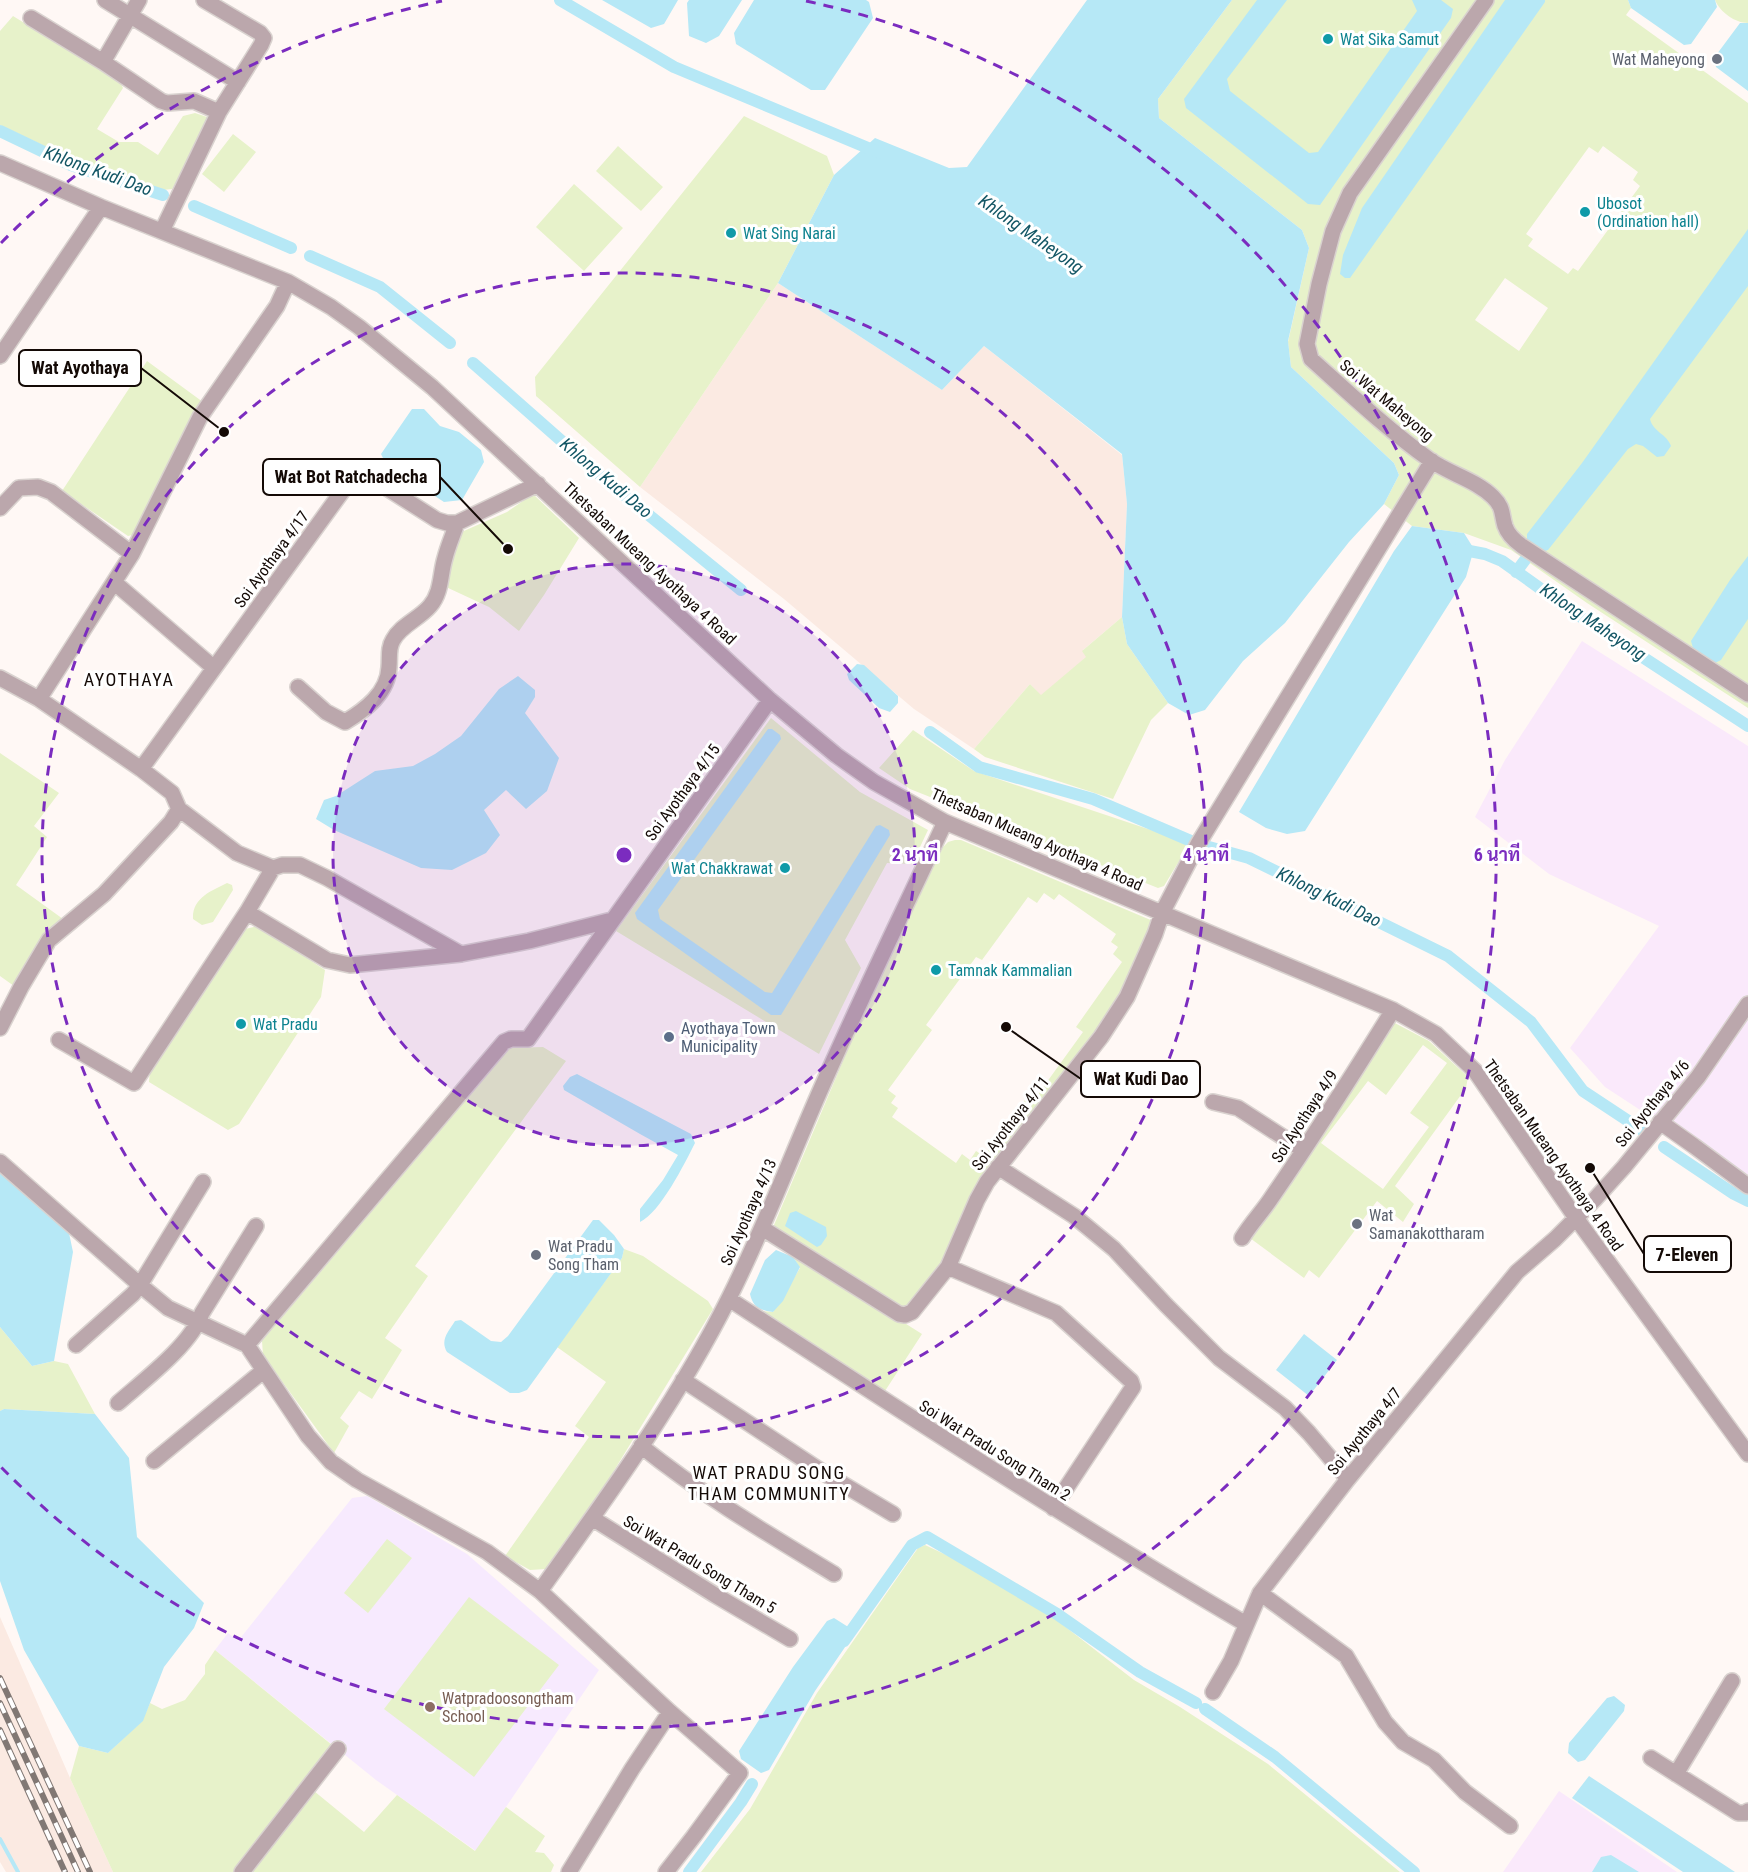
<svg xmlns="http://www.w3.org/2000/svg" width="1748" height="1872" viewBox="0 0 1748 1872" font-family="'Roboto Condensed',Sarabun,sans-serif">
<rect width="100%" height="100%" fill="#fff8f5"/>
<path fill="#fae9fb" d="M1582,641L1748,746V1175L1660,1112L1654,1119L1605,1087L1570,1048L1659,926L1549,874L1475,817L1505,760Z
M1559,1791L1677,1872H1503Z"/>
<path fill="#fbeae2" d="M778,283L942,390L984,346L1122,455L1127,504L1122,617L1083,650L1087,657L1041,696L1030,684L974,749L914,709L784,599L640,487Z
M0,1617L70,1778L113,1872H6L0,1862Z"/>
<path fill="#f7eafe" d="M367,1496L467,1554L599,1670L476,1851L376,1780L215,1650L228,1633L238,1641L352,1498Z"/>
<path fill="#e7f2ca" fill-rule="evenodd" d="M1232,0H1628L1631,8L1626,15L1748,103V708L1587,603L1511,550L1464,533L1412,526L1384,504L1399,475L1394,463L1291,367L1288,342L1309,248L1302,230L1159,118L1158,99ZM1603,146L1638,172L1633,180L1640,186L1578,271L1573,268L1568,274L1528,246L1533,239L1526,234L1589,147L1598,153ZM1505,278L1548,308L1519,351L1475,320Z
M1715,0H1748V23C1735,23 1720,12 1715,0Z
M13,16L120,82L123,88L97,129L119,142H138L158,155L183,116L195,113L207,117L208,125L172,189L163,190L74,160L0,125V31Z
M744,116L827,156L834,175L778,283L640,487L536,396L535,377Z
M233,134L256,152L224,192L202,174Z
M618,146L663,187L641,211L596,171Z
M574,184L623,228L584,271L536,227Z
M147,361L207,405L137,534L128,536L62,491Z
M533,494L579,538L544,595L519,631L489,607L446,587L457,534L507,512Z
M1122,617L1127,644L1168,703L1151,720L1113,799L985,757L974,749L1030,684L1041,695L1086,657L1082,651Z
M771,718L860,792L928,830L912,864L887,863L845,940L861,968L819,1054L616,931Z
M913,730L974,771L1190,843L1164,886L1158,888L910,789L879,768Z
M0,753L59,793L34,826L47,837L16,885L63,919L14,986L0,976Z
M955,840H961L1153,921L1115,1007L991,1165L980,1180L945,1260L905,1309L777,1231L774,1225L861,1018L943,847L948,842ZM1044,893L1054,900L1059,894L1116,934L1111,942L1118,947L1113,954L1122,962L1076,1027L1083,1032L1031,1104L1025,1100L984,1156L976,1151L970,1160L962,1154L956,1163L892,1117L898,1108L891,1103L896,1096L888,1090L932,1030L926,1025L976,957L982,960L1028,897L1037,903Z
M227,883L232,885L233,890L213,922L202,925L193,919C192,898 211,891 227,883Z
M258,926L325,970L321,997L239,1124L228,1130L149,1082L150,1070L245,929Z
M1391,1021L1429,1041L1468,1077L1466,1088L1395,1186L1414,1204L1403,1222L1377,1201L1319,1278L1309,1270L1304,1278L1239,1230ZM1423,1045L1447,1063L1410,1113L1429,1127L1383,1189L1321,1143L1368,1081L1386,1095Z
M543,1047L566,1061L415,1266L428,1276L385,1338L402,1350L372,1399L359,1391L340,1418L349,1426L334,1453L263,1355L262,1341L510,1048Z
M624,1249L643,1256L708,1301L713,1309L596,1500L546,1569L530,1570L505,1556L589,1437L575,1426L606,1382L557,1347L622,1258Z
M793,1257L808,1262L922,1334L885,1391L761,1311L773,1312L800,1268Z
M0,1327L32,1366L54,1361L68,1364L95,1414L4,1409L0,1411Z
M387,1539L412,1558L368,1613L344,1593Z
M925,1545L972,1567L1054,1618L1134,1680L1180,1707L1268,1764L1400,1872H701L750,1809L817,1693L918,1548Z
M469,1597L559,1665L474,1777L384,1709Z
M215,1650L332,1745L237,1872H113L70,1778L79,1746L108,1753L142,1721L150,1703L162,1709L185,1700L205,1674V1665Z
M314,1791L364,1832L397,1795L475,1851L506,1807L545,1836L535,1852L544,1853L554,1865L551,1872H251Z"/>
<path fill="#b6e8f6" d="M602,0H678L664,24L651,28Z
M689,0H742L719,36L706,43L689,36L687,3Z
M754,0H866L869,2L873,18L825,90H811L736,44L734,33Z
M1087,0H1232L1158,99L1159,118L1302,230L1309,248L1288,341L1291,367L1394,463L1399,475L1384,504L1349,542L1285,623L1243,661L1205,710L1189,715L1168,703L1127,644L1122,617L1127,504L1122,454L984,346L942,390L778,283L834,175L875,138L949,168L967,167Z
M1257,0H1287L1227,79L1230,91L1309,153L1318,152L1417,11L1412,0H1441L1453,9L1451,18L1320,205L1308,204L1186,108L1184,99Z
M1505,0H1545V2L1350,278H1345L1340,274L1343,255L1362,208Z
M1628,0H1715L1717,7L1691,44L1684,45L1631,8Z
M1740,23H1748V91L1716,67L1714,58Z
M1748,229V286L1650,419C1653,432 1667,434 1671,446L1664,456L1657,457L1643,446L1636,444L1628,449L1548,550L1542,552L1527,540V534L1582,463Z
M412,409H424L440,426L459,432L481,450L484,462L462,500L444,502L386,464L381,454Z
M1412,526L1464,533L1474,549L1466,577L1305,831L1287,834L1266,828L1239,812L1394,551Z
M1748,556V619L1721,660L1715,663L1693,648L1691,641L1730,580Z
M857,664L864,665L898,696V703L890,712L879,708L849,680L847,674Z
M518,676L535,690V697L525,713L559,758L547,791L526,809L506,790L484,810L500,835L486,853L452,870L421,868L334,830L316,819L324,800L336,796L375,771L413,766L435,754L461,736L499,689Z
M768,729H772L780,735L781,739L658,910L660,919L765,992L772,993L876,826L880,825L889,830L890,835L781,1015H771L637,919L635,913Z
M577,1074L691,1134L695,1143C685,1163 660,1213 640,1222V1209L663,1180L678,1155L640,1134L564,1090L563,1086L570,1077Z
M0,1167L69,1233L73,1252L54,1361L32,1366L0,1327Z
M796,1211L826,1227L827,1236L821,1245L817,1247L785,1226L790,1213Z
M593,1220H599L614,1235L624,1249L622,1258L527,1390L519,1393H510L447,1352C440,1340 448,1332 455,1321L461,1320L491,1341L501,1342L508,1336Z
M776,1250L793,1257L800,1267L783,1301L773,1312C759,1310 753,1307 750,1294L765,1260Z
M1304,1334L1337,1360L1309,1396L1276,1370Z
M4,1409L95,1414L129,1458L137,1537L204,1603L194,1628L164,1667L143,1721L108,1753L79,1746L24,1650L0,1581V1411Z
M834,1618L853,1630L854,1634L815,1691L769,1770L761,1773L741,1759L739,1751L793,1667L827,1621Z
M1614,1696L1625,1705L1624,1711L1585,1760L1578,1762L1568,1753L1569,1743L1607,1698Z
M1589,1776L1735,1872H1683L1572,1798Z
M1611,1855L1639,1872H1592L1601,1857Z"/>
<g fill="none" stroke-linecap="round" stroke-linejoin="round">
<path stroke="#b6e8f6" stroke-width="4" d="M0,1839L18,1872"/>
<path stroke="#b6e8f6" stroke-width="12" d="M560,0L674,67L880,153
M0,131L71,165L163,195
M194,206L291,248
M310,256L380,287L450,343
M473,363L607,481L741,590
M1459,549L1485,554L1502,561L1569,609L1748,726
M1516,572L1525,560
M930,732L979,767L1093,799L1198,844L1249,858L1448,956L1531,1022L1583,1091L1645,1132
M1664,1147L1734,1194L1748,1201
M844,1641L912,1545L927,1537L1057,1614L1140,1672L1196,1703
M1205,1709L1275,1757L1414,1872
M689,1872L741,1802L752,1784"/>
<g stroke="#d9d2cf" stroke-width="18">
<path id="minor" d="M105,0L238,82
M1486,0L1350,193L1333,231L1319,284L1307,344L1311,359C1350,394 1388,430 1430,460C1450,474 1476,480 1493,497C1504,508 1501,513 1505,526C1508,535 1515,541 1522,546L1748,694
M31,18L103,62L161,101L167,103L194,101L219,112
M103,62L139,0
M0,163L101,207L288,282L331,307L359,327L432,387L770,700L836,755L874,782L945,822L1393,1010L1436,1034L1475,1071L1576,1218L1748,1454
M162,231L219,112L261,45L264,38L260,33L204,0
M0,356L101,207
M0,508L19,488L38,487L51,492L132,554
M115,583L214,668
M0,678L39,699L141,769L172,793L179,809L237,853L273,868
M298,687L326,712L345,722C365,710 388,693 389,667C390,657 388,648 393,640C401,625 419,619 430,606C442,592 440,574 445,558C448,546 453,535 457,523
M39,699L132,554L200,417L277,306L288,282
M141,769L349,482L359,477L371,478L437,520L447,523H457L538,484
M247,912L327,960L350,965L461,954L529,941L612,920
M0,1028L21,987L49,940L104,894L171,822L179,809
M59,1040L134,1083L247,912L273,868L282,865H300L327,878L461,954
M1213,1102L1238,1108L1303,1150
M1660,1122L1694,1146L1748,1186
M0,1162L140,1285L133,1294L76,1345
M998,1167L1074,1216L1114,1249L1166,1305L1219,1358L1285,1408L1309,1433L1348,1479
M203,1182L140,1285L168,1308L247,1345L308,1436L331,1462L357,1480L487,1552L540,1591L670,1712L740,1773L694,1836L666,1872
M762,1228L899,1314L905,1315L912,1312L948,1267L977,1200L987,1182L1101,1037L1127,997L1155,934L1162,913L1198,844L1432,461
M1242,1238C1251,1223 1263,1211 1272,1197C1314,1136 1354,1073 1393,1010
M948,1267L1056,1313L1131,1381L1133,1387L1127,1396L1053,1508
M729,1299C899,1410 1070,1521 1246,1624
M247,1345L504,1042L511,1039H528L770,700
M683,1380L824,1473L893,1514
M118,1403C144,1380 191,1345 202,1313L256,1226
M641,1446C702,1495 768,1534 834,1574
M154,1461L263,1371
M592,1518L715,1595L790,1639
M540,1591C607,1497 677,1402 729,1298C766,1225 794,1148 828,1073C865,989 906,906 945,822
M1260,1593L1346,1656L1385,1722L1403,1742L1434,1760L1465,1792L1510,1826
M1213,1692L1231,1661L1260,1593L1348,1479L1517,1272L1555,1239L1595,1199L1624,1167L1698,1077L1748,1004
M1651,1758L1738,1813H1745L1748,1811
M1676,1774L1732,1681
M242,1872L338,1749
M569,1872L632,1769L670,1712"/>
</g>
<use href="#minor" stroke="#bba7ac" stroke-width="15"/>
<g stroke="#817874" stroke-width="6">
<path id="rail" d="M0,1678L90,1872
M0,1703L78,1872
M0,1730L65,1872"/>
</g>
<use href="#rail" stroke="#fff" stroke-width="4" stroke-dasharray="11" stroke-linecap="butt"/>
</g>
<circle cx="624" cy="855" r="291" fill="#7b2cbf" fill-opacity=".12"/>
<g fill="none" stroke="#7b2cbf" stroke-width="3" stroke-dasharray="10 8">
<circle cx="624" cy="855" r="291"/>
<circle cx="624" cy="855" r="582"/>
<path d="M1 243A873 873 0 0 1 442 1M806 1A873 873 0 1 1 1 1467"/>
</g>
<g fill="#0f9aa8" stroke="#fff" stroke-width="2">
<circle cx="1328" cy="39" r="6"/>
<circle cx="1585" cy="212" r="6"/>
<circle cx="731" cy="233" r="6"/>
<circle cx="785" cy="868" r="6"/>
<circle cx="936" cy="970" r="6"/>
<circle cx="241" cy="1024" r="6"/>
</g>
<g fill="#6b7280" stroke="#fff" stroke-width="2">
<circle cx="1717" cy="59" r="6"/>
<circle cx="1357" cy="1224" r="6"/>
<circle cx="536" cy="1255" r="6"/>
</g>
<circle fill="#5c6f8a" stroke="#fff" stroke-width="2" cx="669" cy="1037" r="6"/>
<circle fill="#8d6e63" stroke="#fff" stroke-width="2" cx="430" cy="1707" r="6"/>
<g text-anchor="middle" stroke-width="6" stroke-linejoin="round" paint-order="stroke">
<g font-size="16" fill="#0d838f" stroke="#fff" text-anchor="start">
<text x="1340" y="45">Wat Sika Samut</text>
<text x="1597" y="209">Ubosot<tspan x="1597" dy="18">(Ordination hall)</tspan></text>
<text x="743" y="239">Wat Sing Narai</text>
<text x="773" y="874" text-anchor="end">Wat Chakkrawat</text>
<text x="948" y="976">Tamnak Kammalian</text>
<text x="253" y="1030">Wat Pradu</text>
</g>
<g font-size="16" fill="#5b616d" stroke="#fff" text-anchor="start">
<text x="1705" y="65" text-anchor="end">Wat Maheyong</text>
<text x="1369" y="1221">Wat<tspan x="1369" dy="18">Samanakottharam</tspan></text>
<text x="548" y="1252">Wat Pradu<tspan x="548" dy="18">Song Tham</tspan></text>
</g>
<g font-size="16" fill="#140a06" stroke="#fff">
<text transform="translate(1387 400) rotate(40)" y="6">Soi Wat Maheyong</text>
<text transform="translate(271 559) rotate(-54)" y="6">Soi Ayothaya 4/17</text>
<text transform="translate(650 563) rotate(43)" y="6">Thetsaban Mueang Ayothaya 4 Road</text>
<text transform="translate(682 792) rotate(-54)" y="6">Soi Ayothaya 4/15</text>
<text transform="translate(1037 839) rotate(24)" y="6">Thetsaban Mueang Ayothaya 4 Road</text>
<text transform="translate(1652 1103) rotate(-51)" y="6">Soi Ayothaya 4/6</text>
<text transform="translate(1304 1116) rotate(-57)" y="6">Soi Ayothaya 4/9</text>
<text transform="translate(1010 1123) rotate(-52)" y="6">Soi Ayothaya 4/11</text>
<text transform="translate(1554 1155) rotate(55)" y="6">Thetsaban Mueang Ayothaya 4 Road</text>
<text transform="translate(748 1212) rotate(-66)" y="6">Soi Ayothaya 4/13</text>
<text transform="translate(1364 1431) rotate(-51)" y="6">Soi Ayothaya 4/7</text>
<text transform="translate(995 1450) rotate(32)" y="6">Soi Wat Pradu Song Tham 2</text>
<text transform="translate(700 1564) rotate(31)" y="6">Soi Wat Pradu Song Tham 5</text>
</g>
<g font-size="16" fill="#4e5e75" stroke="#fff" text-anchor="start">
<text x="681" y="1034">Ayothaya Town<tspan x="681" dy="18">Municipality</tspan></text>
</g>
<g font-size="16" fill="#785e54" stroke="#fff" text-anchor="start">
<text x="442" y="1704">Watpradoosongtham<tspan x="442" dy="18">School</tspan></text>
</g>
<g font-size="18" font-style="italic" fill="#135665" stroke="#fff">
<text transform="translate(98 171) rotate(20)" y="6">Khlong Kudi Dao</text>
<text transform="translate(1031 234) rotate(35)" y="6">Khlong Maheyong</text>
<text transform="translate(606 478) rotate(40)" y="6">Khlong Kudi Dao</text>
<text transform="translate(1593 622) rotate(34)" y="6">Khlong Maheyong</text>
<text transform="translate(1329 897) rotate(26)" y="6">Khlong Kudi Dao</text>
</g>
<g font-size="18" letter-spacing="1.5" fill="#140a06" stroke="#fff">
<text x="129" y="686">AYOTHAYA</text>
<text x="769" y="1479">WAT PRADU SONG<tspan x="769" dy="21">THAM COMMUNITY</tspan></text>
</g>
</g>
<circle cx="624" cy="855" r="9" fill="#7b2cbf" stroke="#fff" stroke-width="3"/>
<g font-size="18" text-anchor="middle" font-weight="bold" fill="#7b2cbf" stroke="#fff" stroke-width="6" stroke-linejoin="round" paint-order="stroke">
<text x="915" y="861">2 นาที</text>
<text x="1206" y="861">4 นาที</text>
<text x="1497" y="861">6 นาที</text>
</g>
<path fill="none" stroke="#140a06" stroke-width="2" d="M224 432L141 368M508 549L440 477M1006 1027L1081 1079M1590 1168L1644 1254"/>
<g fill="#140a06" stroke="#fff" stroke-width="2">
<circle cx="224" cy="432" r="6"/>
<circle cx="508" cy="549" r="6"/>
<circle cx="1006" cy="1027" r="6"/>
<circle cx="1590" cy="1168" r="6"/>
</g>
<g fill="#fff" stroke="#140a06" stroke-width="2">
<rect x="19" y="350" width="122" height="36" rx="6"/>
<rect x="263" y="459" width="177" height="36" rx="6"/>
<rect x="1081" y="1061" width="119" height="36" rx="6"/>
<rect x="1644" y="1236" width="87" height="36" rx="6"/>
</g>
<g font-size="18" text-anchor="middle" font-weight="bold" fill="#140a06">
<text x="80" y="374">Wat Ayothaya</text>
<text x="351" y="483">Wat Bot Ratchadecha</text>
<text x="1141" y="1085">Wat Kudi Dao</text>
<text x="1687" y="1261">7-Eleven</text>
</g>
</svg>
